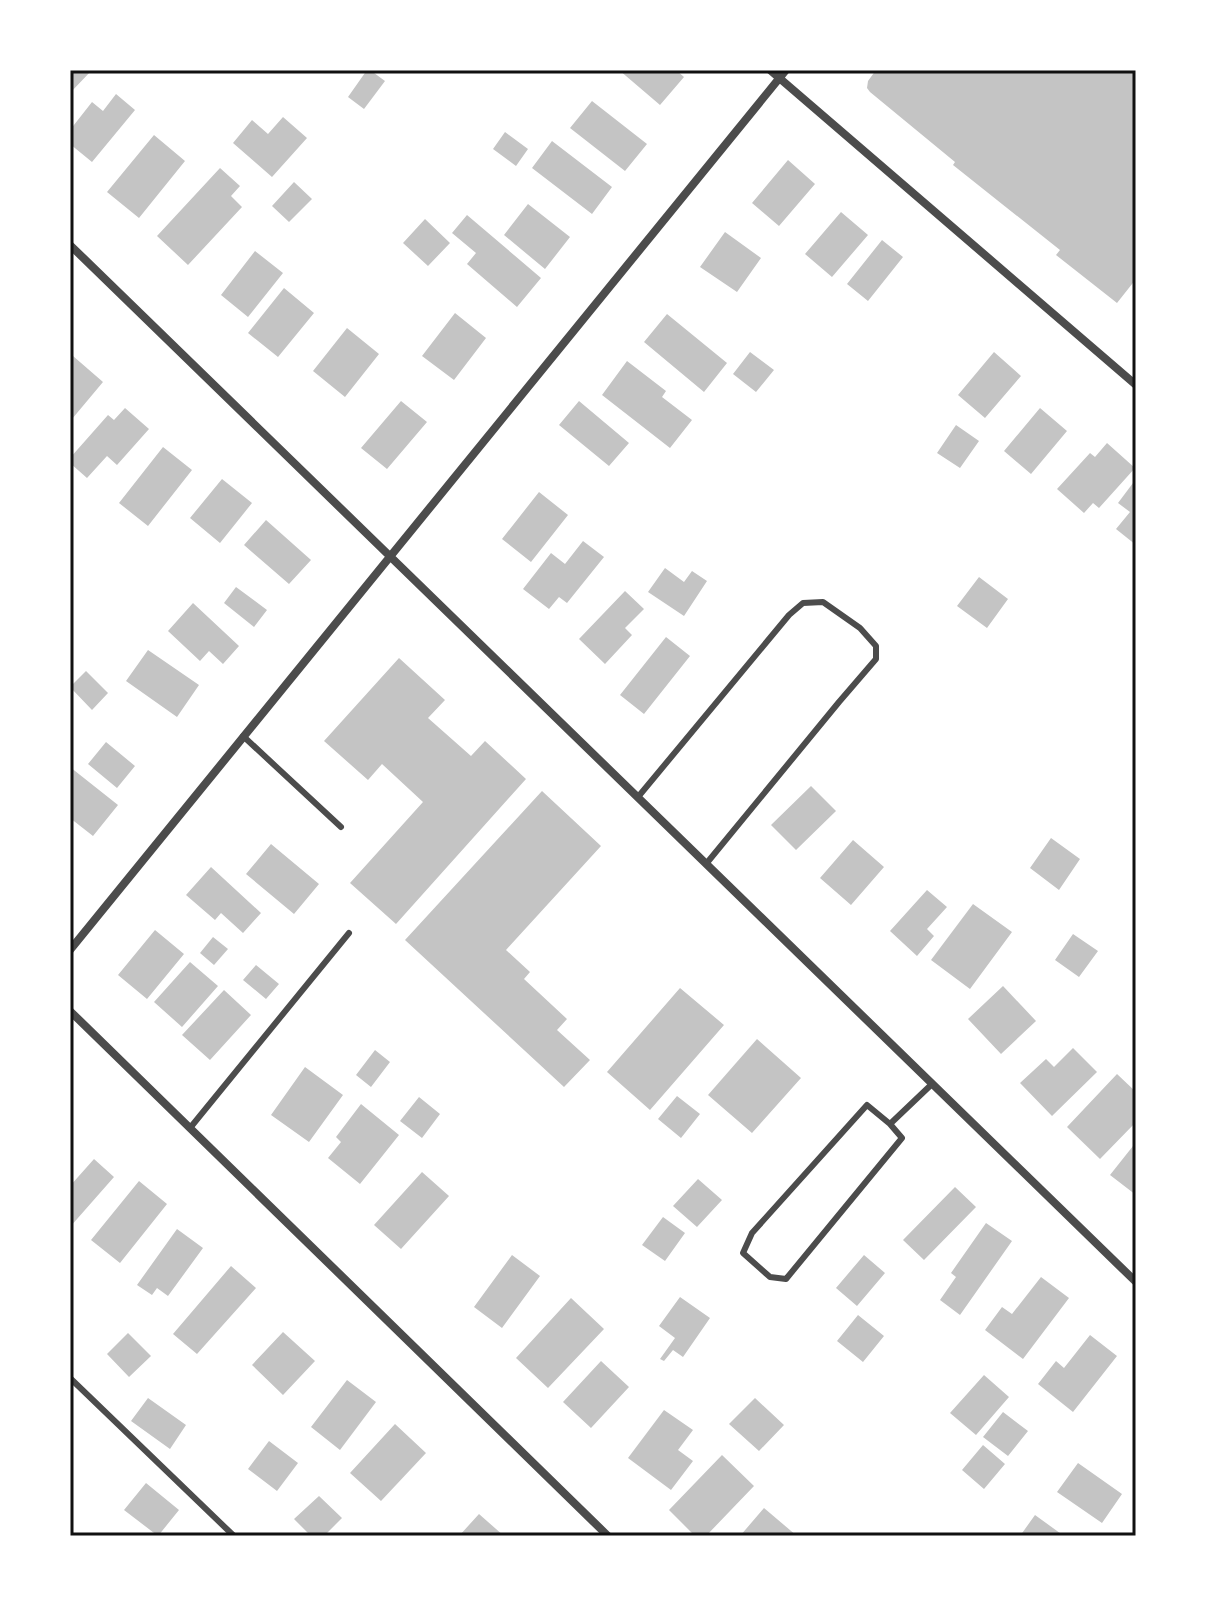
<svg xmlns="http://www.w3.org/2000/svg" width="1206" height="1606" viewBox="0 0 1206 1606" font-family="'DejaVu Sans',sans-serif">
<rect width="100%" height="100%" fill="#fff"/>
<path fill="#c4c4c4" d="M70,70H92L70,93Z
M367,70H370L385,81L364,109L348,97Z
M619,70H676L684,77L660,105Z
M876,70H1136V279L1117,303L1056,255L1060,250L953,165L955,162L870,92L867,88L868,81Z
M116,94L135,110L92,162L70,144V130L92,102L103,111Z
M592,101L647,144L625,171L570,128Z
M283,117L307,138L272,177L233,143L252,120L268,134Z
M505,132L528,149L516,166L493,149Z
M154,135L185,161L139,218L107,192Z
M552,141L612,187L592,214L532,168Z
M788,160L815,184L779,226L752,203Z
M220,168L240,186L231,196L242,207L188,265L157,236Z
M294,182L312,199L289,222L272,206Z
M528,204L570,237L545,269L504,235Z
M841,212L868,235L832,277L805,254Z
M467,215L541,278L517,307L467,264L476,253L452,233Z
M425,219L450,243L428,266L403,243Z
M725,232L761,258L737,292L700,267Z
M882,240L903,257L868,301L847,284Z
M255,251L283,273L248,317L221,295Z
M284,288L314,313L278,357L248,333Z
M455,313L486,338L454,380L422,356Z
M667,314L727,363L704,392L644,342Z
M347,328L379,354L345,397L313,371Z
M750,352L774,370L756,392L733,374Z
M994,352L1021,376L985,418L958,395Z
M73,356L103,382L72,419L70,417V360Z
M627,361L666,391L662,397L692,420L670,448L602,395Z
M401,401L427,422L387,469L361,448Z
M579,401L629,443L609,466L559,425Z
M125,408L149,429L117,465L107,456L87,478L70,463V458L108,415L114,420Z
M1040,408L1067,431L1031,474L1004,451Z
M956,425L979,441L960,468L937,453Z
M1107,443L1135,468L1099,508L1093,503L1084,513L1057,489L1090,453L1095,457Z
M163,447L192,470L148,526L119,503Z
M222,479L252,503L220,543L190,518Z
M1136,479V545L1116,529L1130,512L1118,503Z
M539,492L568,515L531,562L502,539Z
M266,520L311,560L289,584L244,545Z
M583,541L604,557L567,603L559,597L549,609L523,589L551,553L565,564Z
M665,568L684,582L692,571L707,581L684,616L648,592Z
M979,577L1008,599L987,628L957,606Z
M236,587L267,610L254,627L224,603Z
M625,591L644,609L625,628L632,635L605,664L579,639Z
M193,603L239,646L223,664L209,651L200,661L168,631Z
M666,637L690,656L644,714L620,695Z
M148,650L199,685L177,717L126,681Z
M399,658L445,700L428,718L471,756L485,741L526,779L396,924L350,883L423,802L382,764L368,780L324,741Z
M86,671L108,693L92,710L70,687Z
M106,742L135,766L117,788L88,764Z
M70,767L118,805L93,836L70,818Z
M811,786L836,811L796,850L771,825Z
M542,791L601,846L506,950L530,972L524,979L567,1019L557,1030L590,1060L564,1087L405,940Z
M1051,838L1080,859L1059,890L1030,868Z
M853,840L884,867L851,905L820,878Z
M271,844L319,884L294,914L246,874Z
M211,867L261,913L243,933L221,913L215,920L186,895Z
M927,890L947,907L927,929L934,936L917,956L890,931Z
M973,904L1012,932L970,989L931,960Z
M155,930L184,954L147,999L118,975Z
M1073,934L1098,951L1079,977L1055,960Z
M213,937L228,949L214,965L200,953Z
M190,962L218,986L182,1027L154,1002Z
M256,965L279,984L266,999L243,980Z
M1003,986L1036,1021L1001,1054L968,1019Z
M680,988L724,1025L650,1110L607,1072Z
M224,990L251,1015L210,1060L182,1035Z
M757,1039L801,1078L752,1133L708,1095Z
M1073,1048L1097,1072L1052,1116L1020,1083L1046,1059L1054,1067Z
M375,1050L390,1062L371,1087L356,1075Z
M305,1067L343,1095L309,1142L271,1115Z
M1117,1074L1136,1092V1122L1100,1159L1067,1127Z
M677,1096L700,1114L681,1138L658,1119Z
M419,1097L440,1114L422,1138L400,1121Z
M361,1104L399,1135L360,1184L328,1158L341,1142L336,1137Z
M1133,1146L1136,1148V1195L1110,1175Z
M94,1159L114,1177L70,1227V1186Z
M422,1172L449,1196L401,1249L374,1225Z
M698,1179L722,1200L697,1227L673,1206Z
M139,1181L167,1204L120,1263L91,1240Z
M955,1187L976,1207L924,1260L903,1240Z
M663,1217L685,1233L665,1261L642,1245Z
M986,1223L1012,1241L960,1315L940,1300L956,1277L951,1273Z
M177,1229L203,1248L168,1296L157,1288L152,1295L137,1285Z
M512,1255L540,1276L502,1328L474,1307Z
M864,1255L885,1273L857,1306L836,1288Z
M231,1266L256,1288L197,1354L173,1334Z
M1041,1277L1069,1298L1023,1359L985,1330L1002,1307L1012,1314Z
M680,1297L710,1318L683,1357L673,1350L664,1361L660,1359L675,1338L659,1326Z
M571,1298L604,1329L548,1388L516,1358Z
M858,1315L884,1336L863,1362L837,1341Z
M283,1332L315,1361L283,1395L252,1365Z
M128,1333L151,1356L129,1377L107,1354Z
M1090,1335L1117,1356L1073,1412L1038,1384L1056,1361L1064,1368Z
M601,1361L629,1387L591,1428L563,1402Z
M984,1375L1009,1397L976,1435L950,1413Z
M347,1380L376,1402L340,1450L311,1427Z
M148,1398L186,1425L170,1449L131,1421Z
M755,1398L784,1425L759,1451L729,1424Z
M664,1410L693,1430L678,1450L693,1461L671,1490L628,1458Z
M1003,1412L1028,1431L1008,1456L983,1437Z
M395,1424L426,1453L381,1501L350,1473Z
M269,1441L298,1463L277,1491L248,1469Z
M983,1445L1005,1464L984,1489L962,1470Z
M722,1455L754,1486L706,1536H695L669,1510Z
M1078,1463L1122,1494L1102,1523L1057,1492Z
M146,1483L179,1510L158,1536L124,1510Z
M319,1496L342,1518L324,1536H311L294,1519Z
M764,1508L797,1536H740Z
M479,1514L504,1536H459Z
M1035,1515L1064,1536H1020Z"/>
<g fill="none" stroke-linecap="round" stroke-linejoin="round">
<path stroke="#4c4c4c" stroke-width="6" d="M243,736L341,827
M638,797L789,615L803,603L823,602L860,628L876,646V659L839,702L706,864
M890,1124L867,1105L752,1233L743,1253L770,1277L786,1279L902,1138L890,1124L932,1084
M190,1128L349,933
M70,1378L234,1536"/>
<path stroke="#4c4c4c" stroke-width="8" d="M770,70L1136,385
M70,245L1136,1282
M70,950L786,70
M70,1011L608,1536"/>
</g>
<rect width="1206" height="1606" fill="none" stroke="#ffffff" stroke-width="144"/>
<rect x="72" y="72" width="1062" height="1462" fill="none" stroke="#111" stroke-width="3"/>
</svg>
